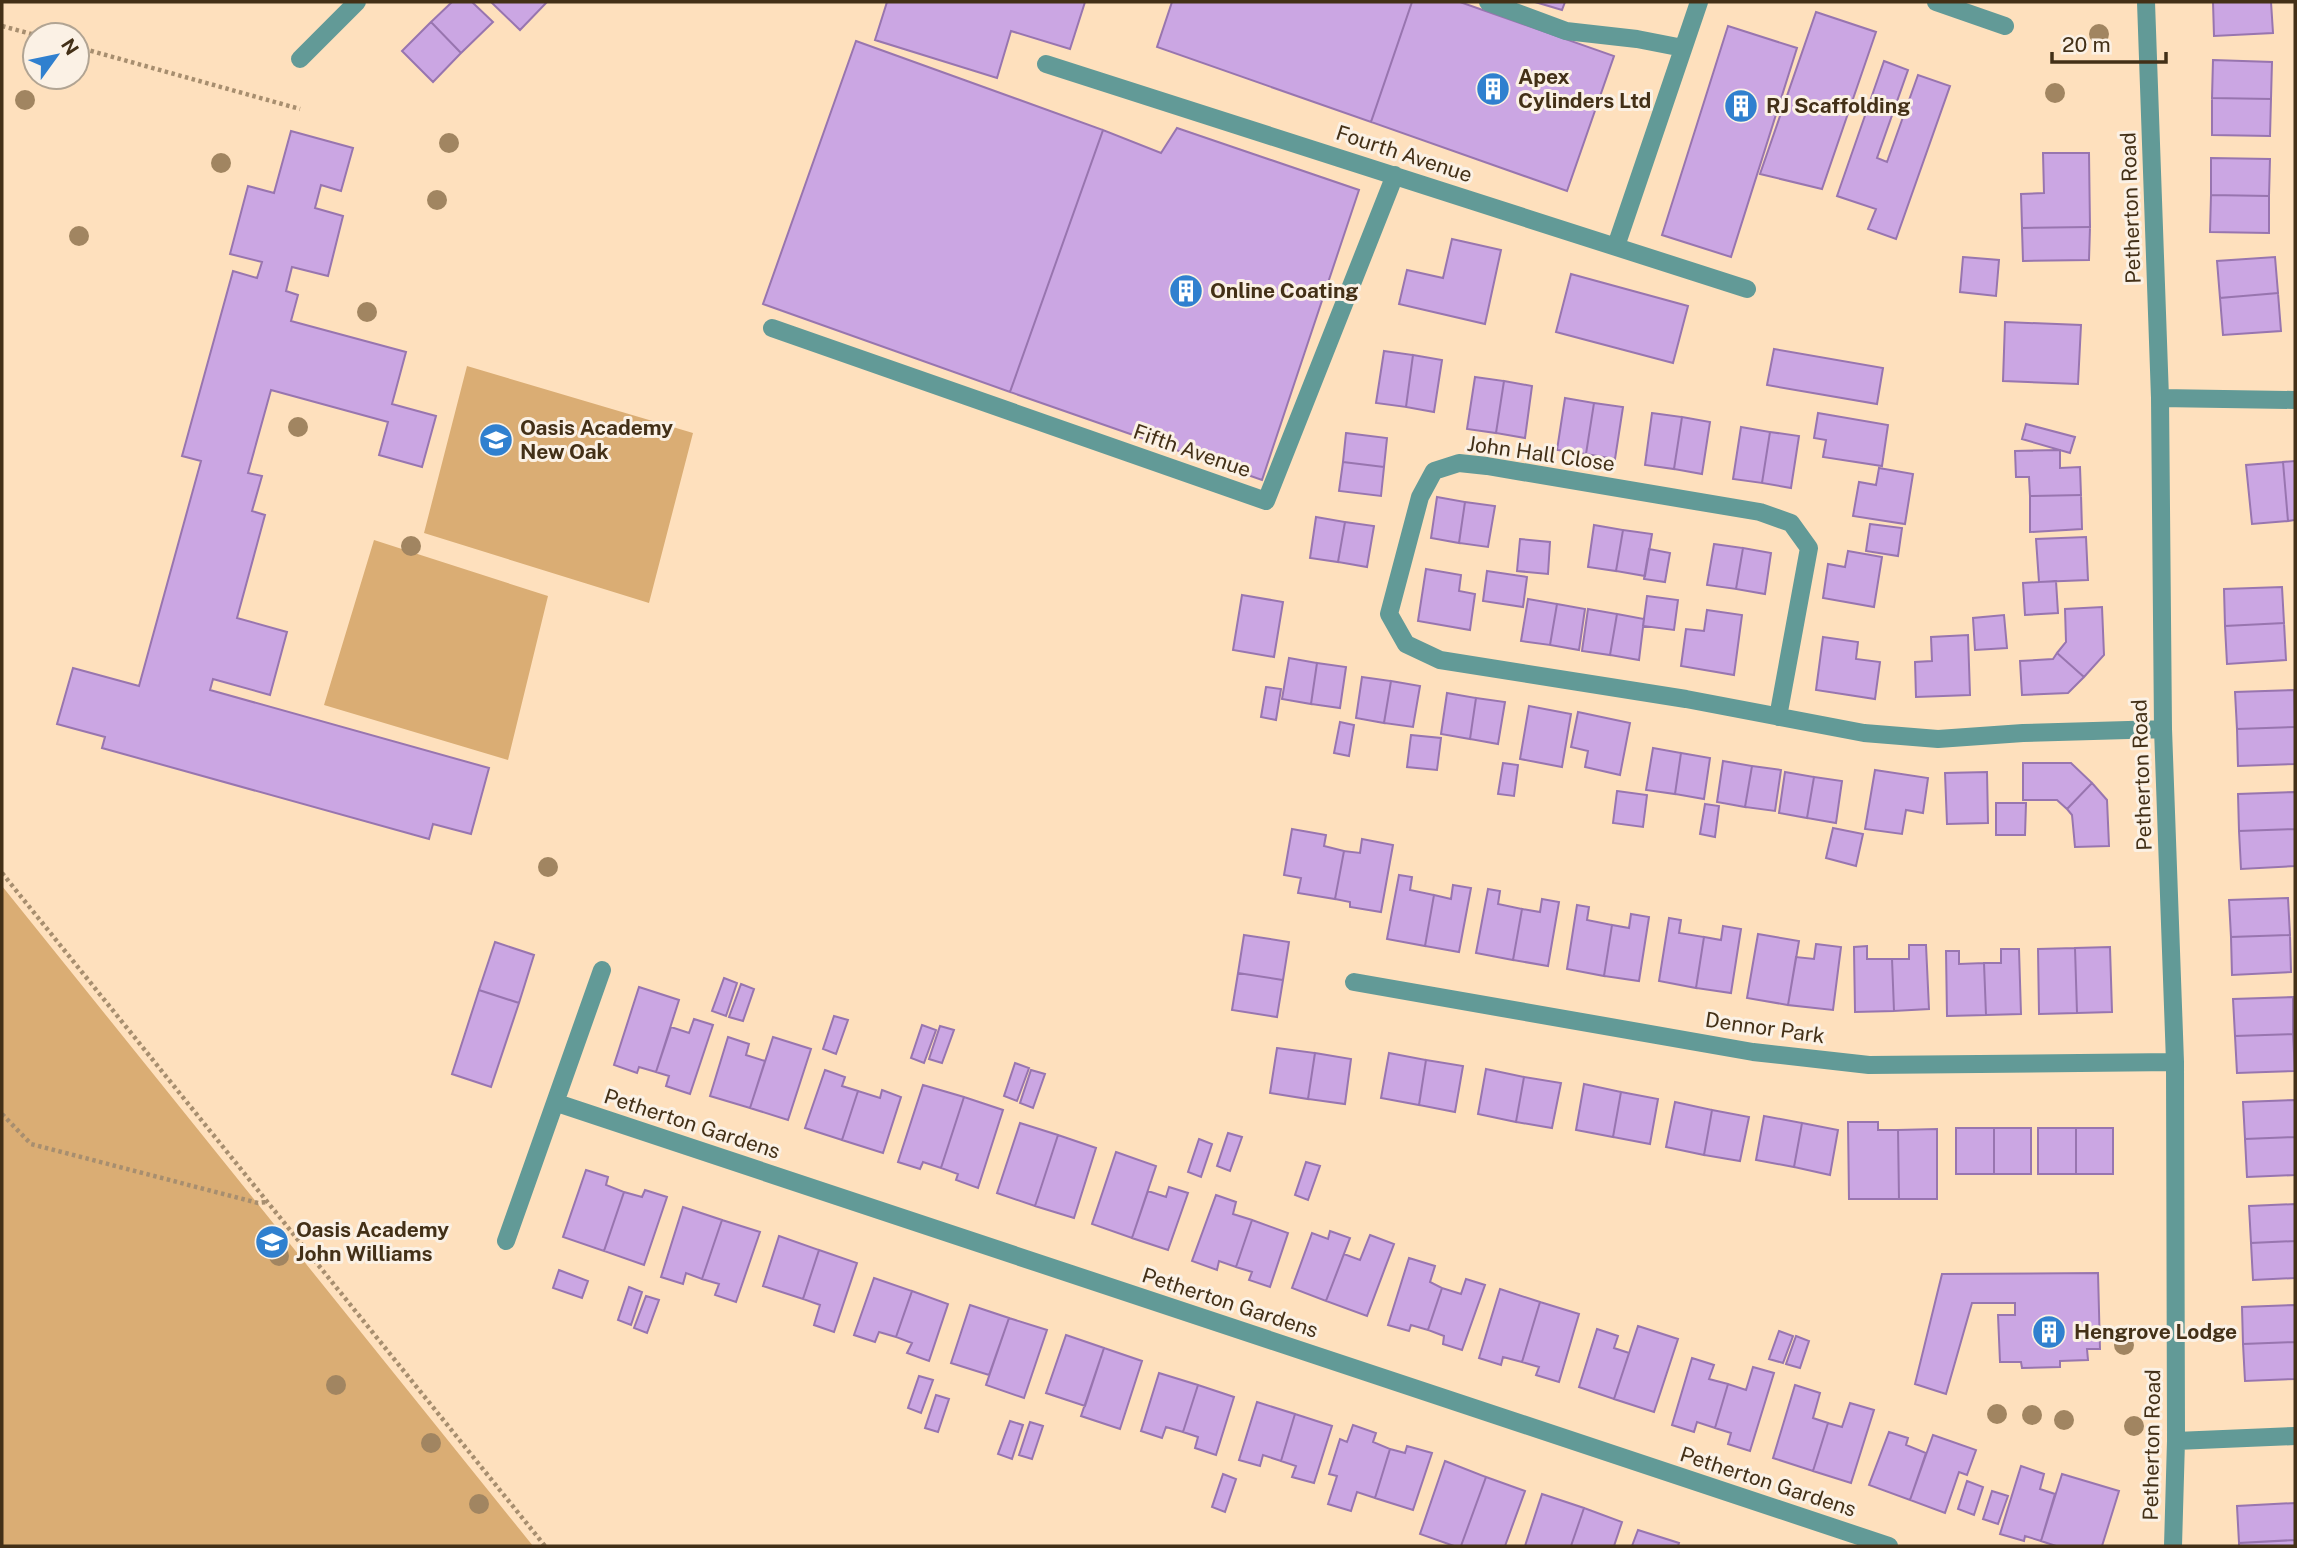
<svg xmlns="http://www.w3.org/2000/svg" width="2297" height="1548" viewBox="0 0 2297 1548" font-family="'Public Sans',sans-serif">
<rect width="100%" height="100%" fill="#fee0bd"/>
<path fill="#daad74" d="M467,366L693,433L649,603L424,533Z
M374,540L548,596L508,760L324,705Z
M2,886L533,1546H2Z"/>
<path fill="#cba6e3" stroke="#9875af" stroke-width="2" d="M452,2H472L493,22L461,53L431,22Z
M491,2H547L520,30Z
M887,2H1085L1070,49L1011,31L997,78L875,40Z
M1172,2H1412L1371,122L1157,47Z
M1412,2H1460L1614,56L1567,191L1371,122Z
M1535,2H1565L1562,10Z
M2213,2H2271L2273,33L2214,36Z
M1816,12L1876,32L1822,189L1760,174Z
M431,22L461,53L433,82L402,51Z
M1728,26L1797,48L1731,257L1662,235Z
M856,41L1103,130L1010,392L763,304Z
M2213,60L2272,62L2271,99L2212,98Z
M1884,61L1908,70L1877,158L1887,162L1918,75L1950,86L1896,239L1868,229L1876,209L1837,196Z
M2212,98L2271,99L2270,136L2212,135Z
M1177,128L1359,190L1262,480L1010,392L1103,130L1161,153Z
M291,131L353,148L341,191L321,185L315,208L343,216L328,276L292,267L286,291L298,295L291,321L406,352L392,404L436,416L422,467L379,455L388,422L271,390L248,473L262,476L252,511L265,515L237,618L287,632L270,695L213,679L210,690L489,768L471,834L433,824L429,839L102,748L105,737L57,724L73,668L139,686L201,461L182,456L233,271L257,278L262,262L230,254L248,186L274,193Z
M2043,153H2089L2090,227L2022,228L2021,194L2044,193Z
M2211,158L2270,159L2269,196L2211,195Z
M2211,195L2269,196V233L2210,232Z
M2090,227L2089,260L2023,261L2022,228Z
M1452,239L1501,250L1485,324L1399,304L1407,270L1443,278Z
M1963,257L1999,260L1996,296L1960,292Z
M2275,257L2278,293L2220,298L2217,261Z
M1571,274L1688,306L1673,363L1556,332Z
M2278,293L2281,331L2223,335L2220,298Z
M2005,322L2081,325L2078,384L2003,381Z
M1774,349L1883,368L1877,404L1767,385Z
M1384,351L1413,355L1406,407L1376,403Z
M1413,355L1442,360L1434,412L1406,407Z
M1475,377L1504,381L1496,433L1467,429Z
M1504,381L1532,386L1525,438L1496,433Z
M1565,398L1594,403L1586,454L1557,450Z
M1594,403L1623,407L1615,459L1586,454Z
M1652,413L1682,417L1674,469L1645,465Z
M1818,413L1888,425L1882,466L1823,457L1826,440L1814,438Z
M1682,417L1710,422L1702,474L1674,469Z
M2026,424L2075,437L2070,453L2022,439Z
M1741,427L1770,432L1762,483L1733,479Z
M1770,432L1799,436L1791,488L1762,483Z
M1346,433L1387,438L1384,467L1343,462Z
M2060,450V468L2080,467L2081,495L2030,496L2029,477H2016L2015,451Z
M2295,461V520L2288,521L2283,462Z
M1343,462L1384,467L1381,496L1339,491Z
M2283,462L2288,521L2252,524L2246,465Z
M1879,468L1913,474L1905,524L1853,516L1859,482L1876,485Z
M2081,495L2082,529L2030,532V496Z
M1437,497L1465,502L1459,543L1431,538Z
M1465,502L1495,506L1488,547L1459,543Z
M1316,517L1345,522L1338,562L1310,558Z
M1345,522L1374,526L1367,567L1338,562Z
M1870,524L1902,528L1898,556L1866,551Z
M1594,525L1623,530L1616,571L1588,567Z
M1623,530L1652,534L1645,576L1616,571Z
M2086,537L2088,580L2039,582L2036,539Z
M1520,539L1550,542L1548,574L1517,571Z
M1714,544L1743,548L1736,589L1707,585Z
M1743,548L1771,553L1765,594L1736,589Z
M1649,549L1670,553L1665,582L1644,579Z
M1848,551L1882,557L1874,607L1823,598L1828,564L1845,567Z
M1426,569L1461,575L1459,591L1475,594L1470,630L1418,621Z
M1487,571L1527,577L1523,607L1483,601Z
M2056,581L2058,613L2025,615L2023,583Z
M2282,587L2284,623L2225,626L2224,589Z
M1242,595L1283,602L1274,657L1233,650Z
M1647,596L1678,600L1674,630L1643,626Z
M1528,599L1557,604L1550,645L1521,641Z
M1557,604L1585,609L1579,650L1550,645Z
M2102,607L2104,655L2084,677L2057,653L2066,642L2065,609Z
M1588,609L1617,614L1610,655L1582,651Z
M1707,610L1742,615L1734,675L1681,666L1686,629L1704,631Z
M1617,614L1644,619L1639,660L1610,655Z
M2004,615L2007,648L1975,650L1973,618Z
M2284,623L2286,660L2227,664L2225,626Z
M1968,635L1970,695L1916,697L1915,662L1932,661L1931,637Z
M1823,637L1858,642L1856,659L1880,662L1875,699L1816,690Z
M2057,653L2084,677L2068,693L2022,695L2020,661L2053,659Z
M1289,658L1317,663L1311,704L1282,699Z
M1317,663L1346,667L1340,708L1311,704Z
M1362,677L1391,681L1384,723L1356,718Z
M1391,681L1420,686L1413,727L1384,723Z
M1266,687L1281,689L1276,720L1261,717Z
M2294,690L2295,727L2237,729L2235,692Z
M1447,693L1476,698L1470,739L1441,734Z
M1476,698L1505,702L1498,744L1470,739Z
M1529,706L1571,714L1562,767L1520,759Z
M1578,712L1630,723L1620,775L1585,767L1588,751L1571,747Z
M1340,722L1354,725L1349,756L1334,753Z
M2295,727V764L2238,766L2237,729Z
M1411,735L1441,738L1437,770L1407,767Z
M1653,748L1681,753L1675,794L1646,790Z
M1681,753L1710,758L1704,799L1675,794Z
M1723,761L1752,766L1745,807L1717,802Z
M1503,763L1518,765L1514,796L1498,794Z
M2023,763H2071L2092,783L2067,809L2057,800H2023Z
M1752,766L1781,770L1775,811L1745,807Z
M1875,770L1928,778L1923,813L1906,810L1902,834L1865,829Z
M1785,772L1814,777L1807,818L1779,813Z
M1987,772L1988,823L1947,824L1945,773Z
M1814,777L1842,781L1836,823L1807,818Z
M2092,783L2107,800L2109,846L2075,847L2072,815L2067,809Z
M1617,791L1647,795L1643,827L1613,823Z
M2295,792V829L2239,831L2238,794Z
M1996,803H2026L2025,835H1996Z
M1705,804L1719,806L1715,837L1700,834Z
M1833,828L1863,834L1856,866L1826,858Z
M1292,829L1326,835L1324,846L1344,851L1335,899L1298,893L1301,878L1284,875Z
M2295,829V866L2241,869L2239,831Z
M1362,839L1393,845L1381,912L1350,907V902L1335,899L1344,851L1360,853Z
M1399,875L1412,877L1410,890L1434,895L1425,946L1387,939Z
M1453,885L1471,888L1459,952L1425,946L1434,895L1451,899Z
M1488,889L1500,891L1498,904L1522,909L1513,960L1476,953Z
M2288,898L2290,935L2231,937L2229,900Z
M1542,899L1559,902L1548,966L1513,960L1522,909L1540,912Z
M1577,905L1589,907L1587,920L1612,925L1604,976L1567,969Z
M1631,914L1649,917L1639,981L1604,976L1612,925L1629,928Z
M1669,918L1681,920L1679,933L1704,937L1696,988L1659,981Z
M1723,926L1741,929L1731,993L1696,988L1704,937L1721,940Z
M1758,934L1799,941L1788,1005L1747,998Z
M1244,935L1289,942L1283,980L1238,973Z
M2290,935L2291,972L2232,975L2231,937Z
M495,942L534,955L519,1003L479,990Z
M1816,944L1841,947L1833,1010L1788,1005L1796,957L1814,959Z
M1909,945H1926L1929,1009L1894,1011L1892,959H1909Z
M1867,946V959H1892L1894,1011L1855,1012L1854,947Z
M2110,947L2112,1012L2077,1013L2075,948Z
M2075,948L2077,1013L2039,1014L2038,949Z
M2001,949H2019L2021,1014L1986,1015L1984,963H2001Z
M1946,951H1959V964L1984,963L1986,1015L1947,1016Z
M1238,973L1283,980L1277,1017L1232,1010Z
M724,978L737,983L726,1016L712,1011Z
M741,984L754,989L743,1021L729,1017Z
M639,987L679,1000L656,1072L639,1067L637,1073L614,1065Z
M479,990L519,1003L491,1087L452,1074Z
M2293,997V1034L2235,1036L2233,999Z
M834,1016L848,1020L836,1054L823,1049Z
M694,1019L713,1025L690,1094L666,1086L669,1076L656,1072L671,1027L689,1033Z
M922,1025L936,1030L924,1063L911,1058Z
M940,1026L954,1030L942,1063L929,1059Z
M2293,1034L2295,1071L2237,1073L2235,1036Z
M728,1037L749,1044L746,1055L765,1061L750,1108L710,1096Z
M773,1037L811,1049L788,1120L750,1108Z
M1277,1048L1315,1053L1308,1099L1270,1093Z
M1315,1053L1351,1059L1345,1104L1308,1099Z
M1389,1053L1426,1060L1419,1105L1381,1098Z
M1426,1060L1463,1066L1455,1112L1419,1105Z
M1015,1063L1029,1068L1017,1101L1004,1096Z
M1486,1069L1524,1077L1516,1122L1478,1114Z
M825,1070L845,1077L842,1086L858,1091L842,1140L805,1128Z
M1031,1070L1045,1074L1033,1108L1020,1103Z
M1524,1077L1561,1083L1552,1128L1516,1122Z
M1584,1084L1621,1092L1613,1137L1576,1130Z
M923,1085L964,1097L941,1168L923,1162L920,1169L898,1162Z
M882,1090L901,1097L883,1153L842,1140L858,1091L880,1098Z
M1621,1092L1658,1099L1650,1144L1613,1137Z
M964,1097L1003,1110L978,1188L956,1180L958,1174L941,1168Z
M2295,1100V1137L2245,1139L2243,1102Z
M1675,1102L1712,1110L1704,1155L1666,1147Z
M1712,1110L1749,1117L1740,1161L1704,1155Z
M1764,1116L1802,1123L1794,1167L1756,1160Z
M1848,1122H1878V1130H1898L1899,1199H1849Z
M1020,1123L1058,1135L1035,1206L997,1193Z
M1802,1123L1838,1130L1830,1175L1794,1167Z
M1956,1128H1994V1174H1956Z
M1994,1128H2031V1174H1994Z
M2038,1128H2076V1174H2038Z
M2076,1128H2113V1174H2076Z
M1937,1129V1199H1899L1898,1130Z
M1228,1133L1242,1137L1230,1171L1217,1166Z
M1058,1135L1096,1148L1074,1218L1035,1206Z
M2295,1137V1175L2247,1177L2245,1139Z
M1199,1139L1212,1144L1201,1177L1188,1172Z
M1116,1152L1156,1166L1132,1238L1092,1224Z
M1306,1162L1320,1166L1308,1200L1295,1195Z
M586,1170L608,1177L606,1185L624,1192L604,1251L563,1237Z
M1169,1187L1188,1193L1168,1250L1132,1238L1148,1191L1166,1197Z
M645,1190L667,1197L644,1265L604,1251L624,1192L642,1197Z
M1216,1195L1236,1202L1233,1214L1252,1220L1236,1267L1219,1261L1217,1270L1192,1261Z
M2295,1204V1241L2251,1243L2249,1206Z
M683,1207L722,1220L702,1279L686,1273L683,1284L661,1277Z
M722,1220L760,1232L736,1302L715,1295L719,1284L702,1279Z
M1252,1220L1288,1233L1270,1287L1249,1280L1252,1272L1236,1267Z
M1330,1231L1350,1238L1326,1301L1292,1288L1312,1233L1328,1239Z
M1370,1235L1394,1244L1367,1316L1326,1301L1344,1254L1360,1260Z
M779,1236L819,1250L803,1299L763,1286Z
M2295,1241V1278L2253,1280L2251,1243Z
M819,1250L857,1263L834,1332L814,1325L820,1305L803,1299Z
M1409,1258L1435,1266L1430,1282L1442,1288L1428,1330L1411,1325L1409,1331L1388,1325Z
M559,1270L588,1281L582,1298L553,1288Z
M2098,1273L2100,1349H2087L2088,1360L2060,1361V1367L2022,1368L2021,1362H2000L1998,1315H2015V1303H1972L1946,1394L1915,1384L1942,1274Z
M874,1278L912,1291L896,1337L879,1332L875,1342L854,1335Z
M1466,1279L1485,1285L1462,1350L1443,1344L1444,1336L1428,1330L1442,1288L1461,1294Z
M629,1287L642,1292L631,1325L618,1320Z
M1500,1289L1540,1302L1522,1362L1503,1357L1501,1365L1479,1358Z
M912,1291L948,1304L929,1361L907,1353L912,1343L896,1337Z
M646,1296L659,1300L647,1333L634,1328Z
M1540,1302L1579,1314L1559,1382L1536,1375L1539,1367L1522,1362Z
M970,1305L1009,1318L989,1375L951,1363Z
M2295,1305V1342L2243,1344L2242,1307Z
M1009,1318L1047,1330L1024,1398L986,1385Z
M1638,1326L1678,1339L1654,1412L1614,1399Z
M1597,1329L1618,1336L1614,1348L1629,1353L1614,1399L1579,1387Z
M1779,1331L1793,1336L1783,1363L1769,1359Z
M1066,1335L1104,1348L1085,1406L1046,1393Z
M1796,1336L1809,1341L1800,1368L1786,1364Z
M2295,1342V1379L2245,1381L2243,1344Z
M1104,1348L1142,1361L1120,1429L1081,1416Z
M1692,1358L1714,1365L1709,1379L1728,1384L1715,1428L1697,1422L1694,1432L1672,1425Z
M1753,1367L1774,1373L1750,1451L1728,1444L1731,1433L1715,1428L1728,1384L1746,1390Z
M1159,1373L1198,1385L1183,1432L1166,1427L1162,1438L1141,1431Z
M919,1376L933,1380L921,1413L908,1408Z
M1198,1385L1234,1397L1216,1455L1195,1448L1198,1437L1183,1432Z
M1795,1385L1820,1393L1813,1418L1828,1423L1813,1471L1773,1458Z
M936,1395L949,1399L938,1432L925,1428Z
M1257,1402L1295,1414L1281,1461L1263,1455L1260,1466L1239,1460Z
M1850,1403L1874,1410L1851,1483L1813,1471L1828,1423L1842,1427Z
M1295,1414L1332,1426L1314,1483L1292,1477L1296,1466L1281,1461Z
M1010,1421L1023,1425L1012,1459L998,1454Z
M1030,1422L1043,1426L1032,1459L1019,1455Z
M1353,1425L1376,1433L1373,1442L1390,1449L1375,1498L1357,1492L1351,1511L1328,1504L1337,1476L1329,1474L1340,1439L1347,1442Z
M1889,1432L1908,1438L1906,1445L1926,1453L1910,1500L1869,1485Z
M1933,1435L1976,1450L1967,1475L1959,1472L1945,1513L1910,1500Z
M1407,1446L1432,1453L1413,1510L1375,1498L1390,1449L1405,1453Z
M1445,1461L1486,1477L1461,1546H1454L1420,1534Z
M2021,1466L2044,1474L2040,1489L2055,1494L2041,1541L2025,1536L2024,1541L2000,1534Z
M1223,1474L1236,1479L1225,1512L1212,1507Z
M2062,1474L2119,1491L2102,1546H2056L2041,1541Z
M1486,1477L1525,1491L1505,1546H1461Z
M1967,1481L1983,1487L1974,1515L1958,1509Z
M1992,1491L2008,1496L1998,1524L1983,1519Z
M1542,1494L1584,1508L1571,1546H1525Z
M2295,1503V1540L2239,1543L2237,1506Z
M1584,1508L1622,1522L1614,1546H1571Z
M1638,1530L1679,1543L1678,1546H1632Z
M2295,1540V1546H2239V1543Z"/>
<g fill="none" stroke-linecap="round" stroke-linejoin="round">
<path stroke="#a78e6f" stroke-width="4.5" stroke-dasharray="3.5 3.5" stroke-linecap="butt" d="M2,26L35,35
M77,47L300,109
M2,873L545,1546
M2,1114L31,1144L258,1203L267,1202"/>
<path stroke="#629a97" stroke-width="18" d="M1488,2L1566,31L1637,39L1683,48
M1936,2L2005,26
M2146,2L2160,398L2163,729L2175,1062L2176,1441L2173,1546
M300,59L357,2
M1046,64L1747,289
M1616,246L1699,2
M772,328L1266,501L1395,175
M2160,398L2295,400
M1778,717L1809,548L1791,523L1760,512L1487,466L1459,463L1434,471L1420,497L1389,614L1406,644L1440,660L1686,699L1864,733L1938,739L2023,733L2163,729
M1354,982L1753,1052L1869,1065L2175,1062
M557,1103L1889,1546
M506,1241L602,970
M2176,1441L2295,1436"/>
</g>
<g fill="#a18561">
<circle cx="2099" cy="34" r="10"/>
<circle cx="2055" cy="93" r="10"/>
<circle cx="25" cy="100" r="10"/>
<circle cx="449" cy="143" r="10"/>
<circle cx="221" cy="163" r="10"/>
<circle cx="437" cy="200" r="10"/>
<circle cx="79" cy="236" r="10"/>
<circle cx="367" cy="312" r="10"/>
<circle cx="298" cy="427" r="10"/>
<circle cx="411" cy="546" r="10"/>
<circle cx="548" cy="867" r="10"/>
<circle cx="279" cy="1256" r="10"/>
<circle cx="2124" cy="1345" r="10"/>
<circle cx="336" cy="1385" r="10"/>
<circle cx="1997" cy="1414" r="10"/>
<circle cx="2032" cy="1415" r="10"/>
<circle cx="2064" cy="1420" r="10"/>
<circle cx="2134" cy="1426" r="10"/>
<circle cx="431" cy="1443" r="10"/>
<circle cx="479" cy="1504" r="10"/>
</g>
<defs>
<g id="building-disc" transform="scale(1.75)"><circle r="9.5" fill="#3080cf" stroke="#fbf1e5"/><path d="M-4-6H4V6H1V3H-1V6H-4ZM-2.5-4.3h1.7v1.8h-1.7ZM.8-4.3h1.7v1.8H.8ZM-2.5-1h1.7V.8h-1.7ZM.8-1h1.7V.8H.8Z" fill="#fff"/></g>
<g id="school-disc" transform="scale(1.75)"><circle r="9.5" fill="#3080cf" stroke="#fbf1e5"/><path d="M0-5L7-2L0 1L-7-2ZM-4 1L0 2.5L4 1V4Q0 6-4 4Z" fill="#fff"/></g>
</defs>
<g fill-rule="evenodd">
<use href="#building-disc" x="1493" y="89"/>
<use href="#building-disc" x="1741" y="106"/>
<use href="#building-disc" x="1186" y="291"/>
<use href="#school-disc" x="496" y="440"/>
<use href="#school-disc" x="272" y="1242"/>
<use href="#building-disc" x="2049" y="1332"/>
</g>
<g text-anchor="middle" stroke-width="6" stroke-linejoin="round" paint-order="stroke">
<g font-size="21" font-weight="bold" fill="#433017" stroke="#fbf1e5" text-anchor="start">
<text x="1518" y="84">Apex<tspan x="1518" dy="24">Cylinders Ltd</tspan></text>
<text x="1766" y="113">RJ Scaffolding</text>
<text x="1210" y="298">Online Coating</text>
<text x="520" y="435">Oasis Academy<tspan x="520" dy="24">New Oak</tspan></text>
<text x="296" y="1237">Oasis Academy<tspan x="296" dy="24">John Williams</tspan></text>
<text x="2074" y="1339">Hengrove Lodge</text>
</g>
<g font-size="21" fill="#433017" stroke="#fbf1e5">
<text transform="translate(1404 154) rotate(18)" y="7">Fourth Avenue</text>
<text transform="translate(2131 208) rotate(-92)" y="7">Petherton Road</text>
<text transform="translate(1192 451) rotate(19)" y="7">Fifth Avenue</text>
<text transform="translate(1541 454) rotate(8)" y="7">John Hall Close</text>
<text transform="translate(2142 775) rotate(-92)" y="7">Petherton Road</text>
<text transform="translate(1765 1028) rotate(8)" y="7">Dennor Park</text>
<text transform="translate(692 1124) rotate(18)" y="7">Petherton Gardens</text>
<text transform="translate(1230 1303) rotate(18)" y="7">Petherton Gardens</text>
<text transform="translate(2152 1445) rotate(-89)" y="7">Petherton Road</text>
<text transform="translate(1768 1482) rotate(18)" y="7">Petherton Gardens</text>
</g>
</g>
<rect width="2297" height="1548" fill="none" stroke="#433017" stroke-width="7"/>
<g transform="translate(56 56) rotate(57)"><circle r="33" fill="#fbf1e5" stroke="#b1a493" stroke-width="2"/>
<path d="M0-5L12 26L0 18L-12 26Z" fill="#3080cf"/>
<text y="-10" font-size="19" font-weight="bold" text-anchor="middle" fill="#433017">N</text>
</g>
<path d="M2052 52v10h114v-10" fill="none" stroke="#433017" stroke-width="3.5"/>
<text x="2062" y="52" font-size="21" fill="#433017" stroke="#fbf1e5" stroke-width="5" paint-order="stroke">20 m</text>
</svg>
